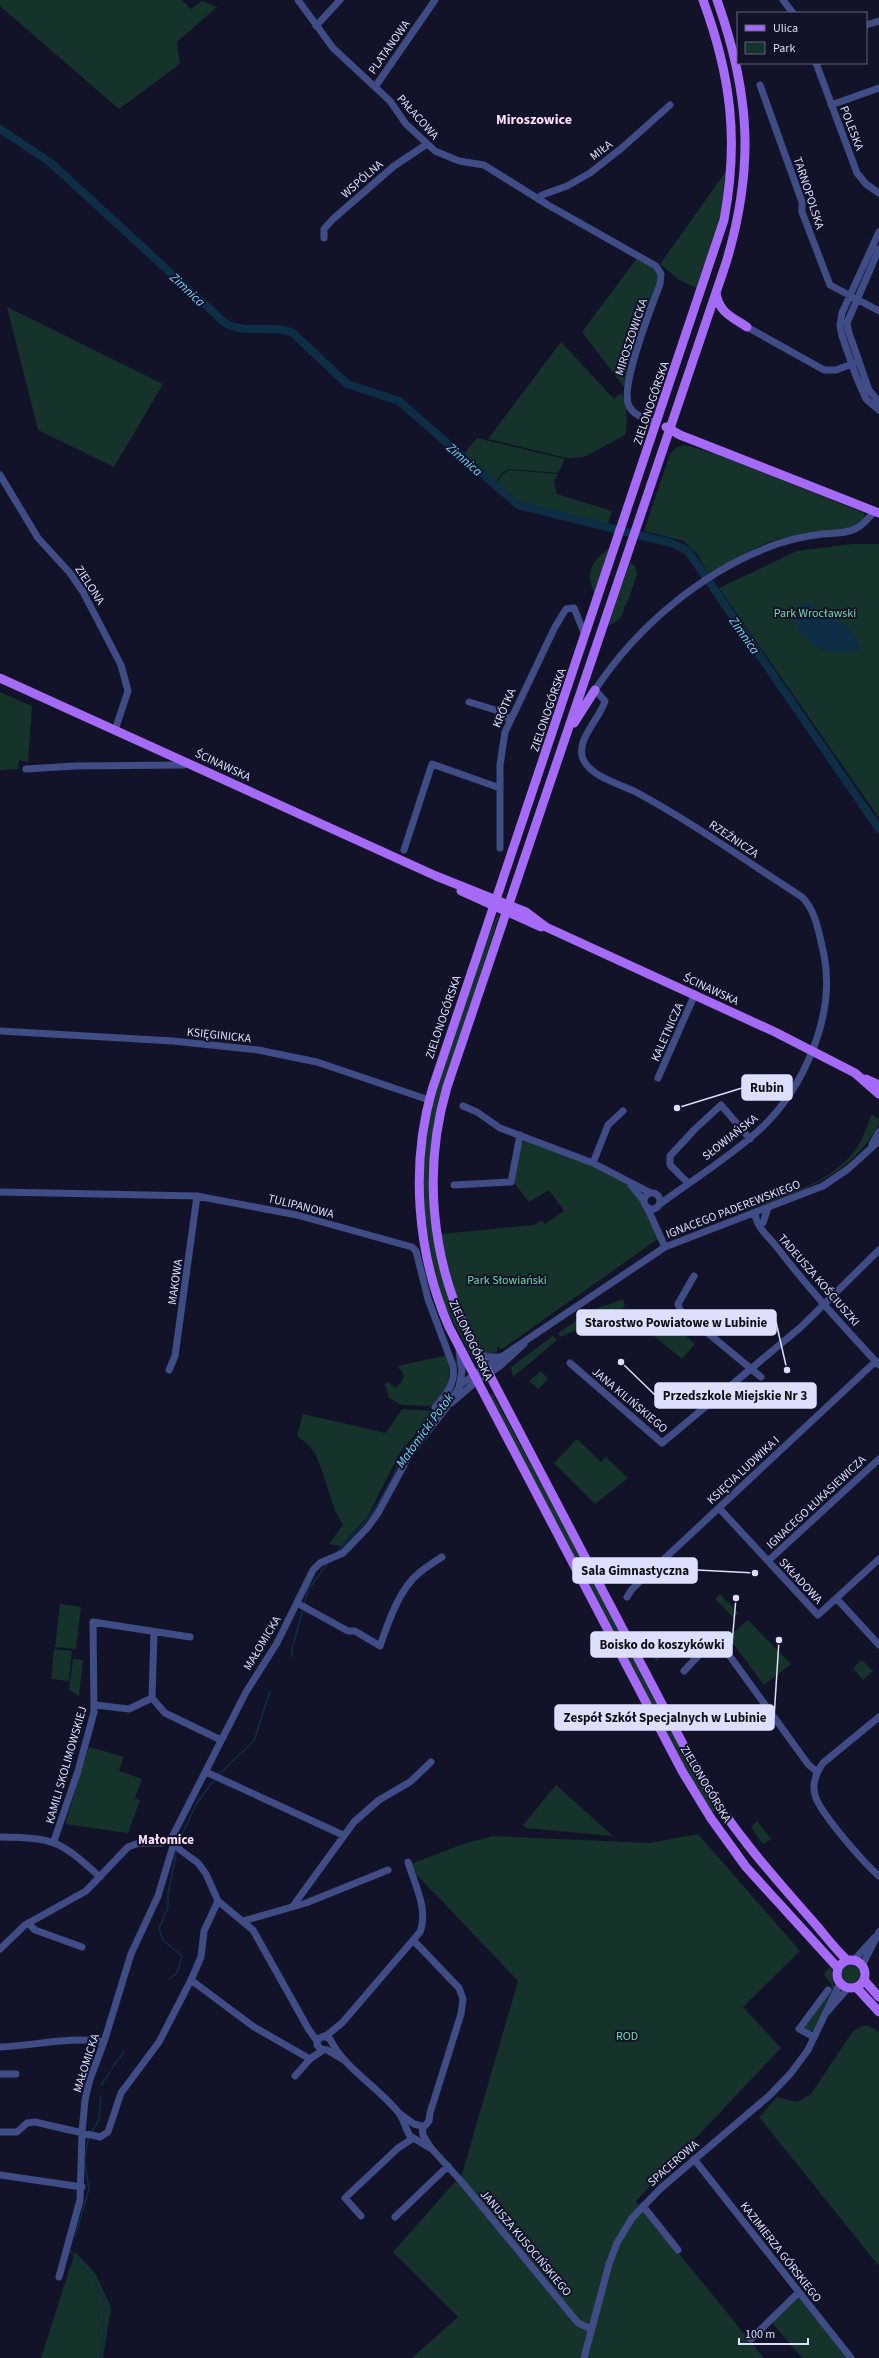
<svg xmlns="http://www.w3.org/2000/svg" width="879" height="2358" viewBox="0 0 879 2358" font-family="'Source Sans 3',sans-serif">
<rect width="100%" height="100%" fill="#121329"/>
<path fill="#15322b" d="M0,0H182L191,9L202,1L217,7L177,42L180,64L119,109L0,6Z
M727,170L721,218L698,289L679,280L660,264Z
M637,258L653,267L658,272V282L624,387L582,332Z
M7,307L163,384L114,467L38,430Z
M561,342L614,399L621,393C627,401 628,425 625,435L584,457L567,458L488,439Z
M477,438L565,459L558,473L509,469L502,473L496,481L463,455Z
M685,445L719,455L864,513L865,518C850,537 806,533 783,538C757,544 733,561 709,575L697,554L684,541L644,531L670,454L677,447Z
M509,470L558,474L554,483L557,494L612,511L608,524L519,503L497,482L503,474Z
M853,544H879V818L719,588L797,551Z
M610,548L595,593H594C585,572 592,560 610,548Z
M630,562L635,566L637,575L626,606L624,605C626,614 617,623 608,626Z
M0,692L32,706L28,762L19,760L18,769L0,770Z
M498,914L499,916L444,1085L431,1210L469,1349L477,1363L476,1365L443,1303L434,1273L423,1207V1168L430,1107L485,943Z
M872,1115L879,1119C879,1128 874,1133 869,1140C838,1182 788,1196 742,1212V1210C780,1196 826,1186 853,1153C862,1143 866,1127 872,1115Z
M525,1141C552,1151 625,1172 640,1197C647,1209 652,1225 658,1239L502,1349L497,1347V1352L488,1354C465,1343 446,1259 441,1234L534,1225L542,1220L545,1224L564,1211L549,1190L529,1202L514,1183L521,1144Z
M623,1299L625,1307L561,1337L558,1333L591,1311Z
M663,1316L695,1344L682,1359L649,1332Z
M553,1336L557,1340L513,1377L511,1367Z
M448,1355C452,1380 450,1388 430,1406L402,1405L389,1398L385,1384L387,1382L395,1388L401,1383L404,1376L398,1366Z
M541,1371L548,1379L538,1389L529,1381Z
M492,1393L718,1809L712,1813L697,1790L495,1410L490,1394Z
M402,1409L434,1411L399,1454L368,1516L341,1546L329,1544L343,1525C328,1502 327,1474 313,1451C310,1445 302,1440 297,1436L303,1414L386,1433Z
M577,1439L601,1462L606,1457L628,1478L595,1504L554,1463Z
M720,1594L738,1613L734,1618L715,1599Z
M60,1604L81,1607L76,1649L55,1647Z
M748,1620L791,1664L764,1685L728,1637Z
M650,1633L665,1654L656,1661L644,1638Z
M54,1649L72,1651L69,1681L51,1679Z
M73,1659L83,1660L79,1696L69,1690Z
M862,1660L873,1671L863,1680L853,1668Z
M89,1747L124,1757L119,1771L142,1779L135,1798L140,1800L128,1833L65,1824Z
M556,1785L613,1836L526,1828L523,1825Z
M757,1821L771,1839L763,1844L751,1827Z
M698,1834L800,1951L743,2007L781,2048L636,2201L764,2358H412L458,2317L393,2252L462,2174L518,1981L413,1871L411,1864L466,1843L494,1836L649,1843Z
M842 1974a9 9 0 1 1 18 0a9 9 0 1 1-18 0Z
M831,1966L834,1987L815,2029L810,2032L804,2029V2026L832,1986L824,1974Z
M863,2026H869L879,2032V2266L759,2117L777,2097L797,2102L811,2094L853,2031Z
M75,2252L95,2273L111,2307L103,2358H41Z
M798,2297L848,2358H802L772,2323Z"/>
<path fill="#0e2e46" d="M806,602L850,628L860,646L859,650C854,652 847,652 841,652C815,652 801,640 793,616L796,607Z"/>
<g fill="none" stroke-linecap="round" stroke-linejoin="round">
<path stroke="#0e2e46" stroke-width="1.5" d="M456,1360L458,1367
M440,1407L451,1393
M337,1552L370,1517L392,1479L401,1456L436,1412
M304,1604L309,1589L327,1564
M292,1656V1648L303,1610
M218,1775L254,1741L270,1691
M177,1845L197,1803L214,1780
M169,1979L177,1973L182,1956L163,1940L159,1929L168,1907V1894L176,1854
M112,2068L124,2052
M101,2085L110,2072
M92,2131L99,2120L101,2096
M85,2156L89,2136
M75,2237L89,2189L84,2160
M69,2250L95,2281L108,2307L103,2315L104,2336L101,2358"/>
<path stroke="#0e2e46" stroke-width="8" d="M0,129L51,163L225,323C246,335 275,324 293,333L347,384L399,401L518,505L671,543L688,551L879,829"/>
<path stroke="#404c85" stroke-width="7" d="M298,0L333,48L390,101L406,124L435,151L459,161L484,165L548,205L656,266L661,274L660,284C652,306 619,387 629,406C634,416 647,419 657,423
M783,0L793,13
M866,25L879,21
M316,26L340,0
M816,63L857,173L866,184L879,193
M760,85L802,202V212L830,285L879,311
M375,87L435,0
M831,105L879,88
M538,199L542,195L567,186L590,173L623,147L670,105
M879,232L842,313L840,325L842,336L856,376L866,399L879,410
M324,238V229L333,219L394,166L427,144
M879,249L847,323L849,333L869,390L879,402
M747,327L824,370H836L855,363
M0,475L38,538L70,573L83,592L121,665L128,691L115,730
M469,702L502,712L509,720
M26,769L75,766L184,765
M500,848V765L505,732L555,627L566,609L574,608L585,635
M404,850L432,764L500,788
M0,1031L173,1041L258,1050L317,1062L429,1100
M658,1078L695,994
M463,1106L477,1112L500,1128L593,1163L651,1193
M872,1144L879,1132
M593,1163L608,1125L623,1111
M688,1183L670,1165V1156L695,1129L721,1105L750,1139
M454,1185L511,1182L520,1135
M631,1185L644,1201
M0,1192L197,1196L297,1215L412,1247L416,1251L428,1299L453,1366C456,1383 446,1395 435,1407L442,1413
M644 1201a8 8 0 1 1 16 0a8 8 0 1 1-16 0Z
M660,1204C692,1180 727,1159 757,1132C803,1091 836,1016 824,955C819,935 817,912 802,897C746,861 692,822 634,791C619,784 590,776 583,759C575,740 601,717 605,701L595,690C638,625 704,570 777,544C792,539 807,536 822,534C832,533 845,534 855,529C863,526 869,517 875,511
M647,1207L665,1247
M755,1213C756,1227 768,1236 776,1246C808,1288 843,1326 879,1365
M763,1223L768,1208
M694,1276L678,1304L680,1310L761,1377
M478,1352L487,1357H500
M570,1363L662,1443L801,1327L879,1250
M169,1370L175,1356L197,1196
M459,1387L462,1371L459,1350
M451,1403L477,1381L500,1366L524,1344
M719,1508L818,1615L879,1559
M768,1561L879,1459
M627,1597L632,1589L876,1361
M837,1599L879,1645
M297,1603L348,1631H355L380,1646C388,1623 399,1589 419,1573C426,1567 434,1562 442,1557
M154,1632L152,1698L165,1713L221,1740
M684,1671L716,1637L808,1764L817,1772
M95,1705L129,1709L152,1698
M879,1717L823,1763C816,1773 812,1784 815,1795C819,1812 865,1864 879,1876
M206,1772L343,1835
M0,1837C55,1838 59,1840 100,1877
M54,1841L78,1771L94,1712L93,1622L190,1637
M171,1843L198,1863L206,1874L218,1901L253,1930L309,2030L317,2041
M293,1906L354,1822L379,1800L410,1782L431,1762
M243,1921L306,1903L388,1870
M28,1923L35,1930L82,1947
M414,1941L459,1988L463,1999L461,2014L430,2113L429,2121L423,2128
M0,1949L25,1925L86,1891L128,1847L139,1843H162L171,1839L246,1692L277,1643L313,1570L320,1563L343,1553L368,1527L378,1513L410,1454L446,1408L461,1384L665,1247L823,1186L848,1169L879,1141
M854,1960L874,1938
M862,1966L879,1932
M191,1980L254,2027L310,2059
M827,2012L848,1988
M326,2036L342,2023L420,1932C429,1910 414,1883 408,1862
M814,2037L799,2029L828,1990
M0,2047C34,2046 70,2036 104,2042
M344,2060L327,2050L321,2049L317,2045L318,2039L324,2036L330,2039C344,2068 377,2086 398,2112C404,2119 405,2128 410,2136L430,2148
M0,2074H16
M295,2076L310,2059L323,2050
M399,2113L414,2124L422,2126L423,2135L431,2148L461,2181L578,2323L591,2329
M0,2132H17L27,2123L35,2122L100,2137L108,2132L121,2093L159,2042L191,1980L201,1957L204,1931L218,1901
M694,2159L851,2358
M0,2175L82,2187
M643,2206L678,2250
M361,2216L345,2198L398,2148L412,2139
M395,2217L448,2166
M59,2277L80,2200L82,2132L85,2100L90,2079L104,2042L131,1954L158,1896L173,1846
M751,2339L798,2293
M584,2358L609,2264L617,2243L632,2218L661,2188L770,2095L791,2073L808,2050L840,1983"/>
<path stroke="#a56af6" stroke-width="9" d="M703,0C731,76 739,140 724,220L432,1090C410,1166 417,1254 449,1327L682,1771L710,1817L746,1867L838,1968
M717,0C750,93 755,167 726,263L447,1087C423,1168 431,1255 466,1330L694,1765C727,1825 772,1875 817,1926C827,1938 836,1950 847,1960
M716,292C718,312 732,317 747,327
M666,427L680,435L879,513
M0,678L436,876L526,912L546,927L775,1032L855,1073L879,1094
M574,723L595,690
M461,891L541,927
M866,1079L879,1085
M837 1974a14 14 0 1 1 28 0a14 14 0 1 1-28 0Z
M864,1980L879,1997
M856,1987L879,2012"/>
</g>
<g text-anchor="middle" stroke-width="4" stroke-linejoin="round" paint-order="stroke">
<g font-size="12" fill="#dcdffd" stroke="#121329">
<text transform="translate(389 47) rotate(-55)" y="4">PLATANOWA</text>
<text transform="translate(418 117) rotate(48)" y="4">PAŁACOWA</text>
<text transform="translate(852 128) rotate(69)" y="4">POLESKA</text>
<text transform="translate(601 150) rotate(-38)" y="4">MIŁA</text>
<text transform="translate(362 179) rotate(-41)" y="4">WSPÓLNA</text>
<text transform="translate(809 193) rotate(72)" y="4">TARNOPOLSKA</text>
<text transform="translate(631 337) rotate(-72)" y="4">MIROSZOWICKA</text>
<text transform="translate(651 403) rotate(-71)" y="4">ZIELONOGÓRSKA</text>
<text transform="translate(90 585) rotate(57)" y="4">ZIELONA</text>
<text transform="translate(504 708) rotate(-67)" y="4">KRÓTKA</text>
<text transform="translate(548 710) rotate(-71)" y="4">ZIELONOGÓRSKA</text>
<text transform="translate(223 765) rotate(25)" y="4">ŚCINAWSKA</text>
<text transform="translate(734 839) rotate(34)" y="4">RZEŹNICZA</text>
<text transform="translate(711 989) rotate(25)" y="4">ŚCINAWSKA</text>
<text transform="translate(443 1017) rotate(-71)" y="4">ZIELONOGÓRSKA</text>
<text transform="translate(667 1032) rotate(-66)" y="4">KALETNICZA</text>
<text transform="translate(219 1035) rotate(6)" y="4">KSIĘGINICKA</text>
<text transform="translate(730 1137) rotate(-38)" y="4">SŁOWIAŃSKA</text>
<text transform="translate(301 1206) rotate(14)" y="4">TULIPANOWA</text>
<text transform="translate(733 1209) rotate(-21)" y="4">IGNACEGO PADEREWSKIEGO</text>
<text transform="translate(819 1280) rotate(49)" y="4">TADEUSZA KOŚCIUSZKI</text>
<text transform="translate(175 1282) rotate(-82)" y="4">MAKOWA</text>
<text transform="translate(471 1340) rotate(65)" y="4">ZIELONOGÓRSKA</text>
<text transform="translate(630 1400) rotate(40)" y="4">JANA KILIŃSKIEGO</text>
<text transform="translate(743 1470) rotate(-43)" y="4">KSIĘCIA LUDWIKA I</text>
<text transform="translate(816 1502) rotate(-43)" y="4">IGNACEGO ŁUKASIEWICZA</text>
<text transform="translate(801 1581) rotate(47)" y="4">SKŁADOWA</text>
<text transform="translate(262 1643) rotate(-59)" y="4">MAŁOMICKA</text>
<text transform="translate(66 1765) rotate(-74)" y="4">KAMILI SKOLIMOWSKIEJ</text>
<text transform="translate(706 1784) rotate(59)" y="4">ZIELONOGÓRSKA</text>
<text transform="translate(86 2063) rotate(-72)" y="4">MAŁOMICKA</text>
<text transform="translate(673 2163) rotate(-41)" y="4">SPACEROWA</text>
<text transform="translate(526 2243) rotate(50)" y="4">JANUSZA KUSOCIŃSKIEGO</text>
<text transform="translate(781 2252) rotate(52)" y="4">KAZIMIERZA GÓRSKIEGO</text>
</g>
<g font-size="12" fill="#6bdaa7" stroke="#121329">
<text x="815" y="617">Park Wrocławski</text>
<text x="507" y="1284">Park Słowiański</text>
<text x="627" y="2040">ROD</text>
</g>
<g font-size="13" font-style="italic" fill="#71d4f6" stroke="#121329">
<text transform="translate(188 289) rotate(43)" y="5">Zimnica</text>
<text transform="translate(465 459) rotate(41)" y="5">Zimnica</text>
<text transform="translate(745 635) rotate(55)" y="5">Zimnica</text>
<text transform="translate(424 1430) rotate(-54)" y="5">Małomicki Potok</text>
</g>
<g font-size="13" font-weight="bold" fill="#fddef8" stroke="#121329">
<text x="166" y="1844">Małomice</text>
</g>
<g font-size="14" font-weight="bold" fill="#fddef8" stroke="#121329">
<text x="534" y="124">Miroszowice</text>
</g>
</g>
<path fill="none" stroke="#dcdffd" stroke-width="1.5" d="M677 1108L742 1088M787 1370L776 1322M621 1362L655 1395M755 1573L697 1570M736 1598L732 1644M779 1640L774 1718"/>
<g fill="#dcdffd" stroke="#121329" stroke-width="1.5">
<circle cx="677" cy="1108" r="4"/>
<circle cx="787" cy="1370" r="4"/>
<circle cx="621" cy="1362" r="4"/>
<circle cx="755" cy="1573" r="4"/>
<circle cx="736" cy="1598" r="4"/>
<circle cx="779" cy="1640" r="4"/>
</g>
<g fill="#dcdffd" stroke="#dcdffd" stroke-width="1.5">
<rect x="742" y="1075" width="50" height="25" rx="4"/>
<rect x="577" y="1310" width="199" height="25" rx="4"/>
<rect x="655" y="1383" width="161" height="25" rx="4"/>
<rect x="573" y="1558" width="124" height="25" rx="4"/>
<rect x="591" y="1632" width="141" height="25" rx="4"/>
<rect x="555" y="1705" width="219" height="25" rx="4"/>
</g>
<g font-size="13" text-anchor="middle" font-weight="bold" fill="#111">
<text x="767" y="1092">Rubin</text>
<text x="676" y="1327">Starostwo Powiatowe w Lubinie</text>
<text x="735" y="1400">Przedszkole Miejskie Nr 3</text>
<text x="635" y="1575">Sala Gimnastyczna</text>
<text x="662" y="1649">Boisko do koszykówki</text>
<text x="665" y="1722">Zespół Szkół Specjalnych w Lubinie</text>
</g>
<rect x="737" y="12" width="130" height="52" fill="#121329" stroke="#63657e"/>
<rect x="745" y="25" width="20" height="6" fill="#a56af6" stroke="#63657e"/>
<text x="773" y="32" font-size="12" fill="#dcdffd">Ulica</text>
<rect x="745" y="42" width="20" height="12" fill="#15322b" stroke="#63657e"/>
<text x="773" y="52" font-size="12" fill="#dcdffd">Park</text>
<path d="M739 2338v6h69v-6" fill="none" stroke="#dcdffd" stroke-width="2"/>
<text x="745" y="2338" font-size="12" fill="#dcdffd" stroke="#121329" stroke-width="3" paint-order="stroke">100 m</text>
</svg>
